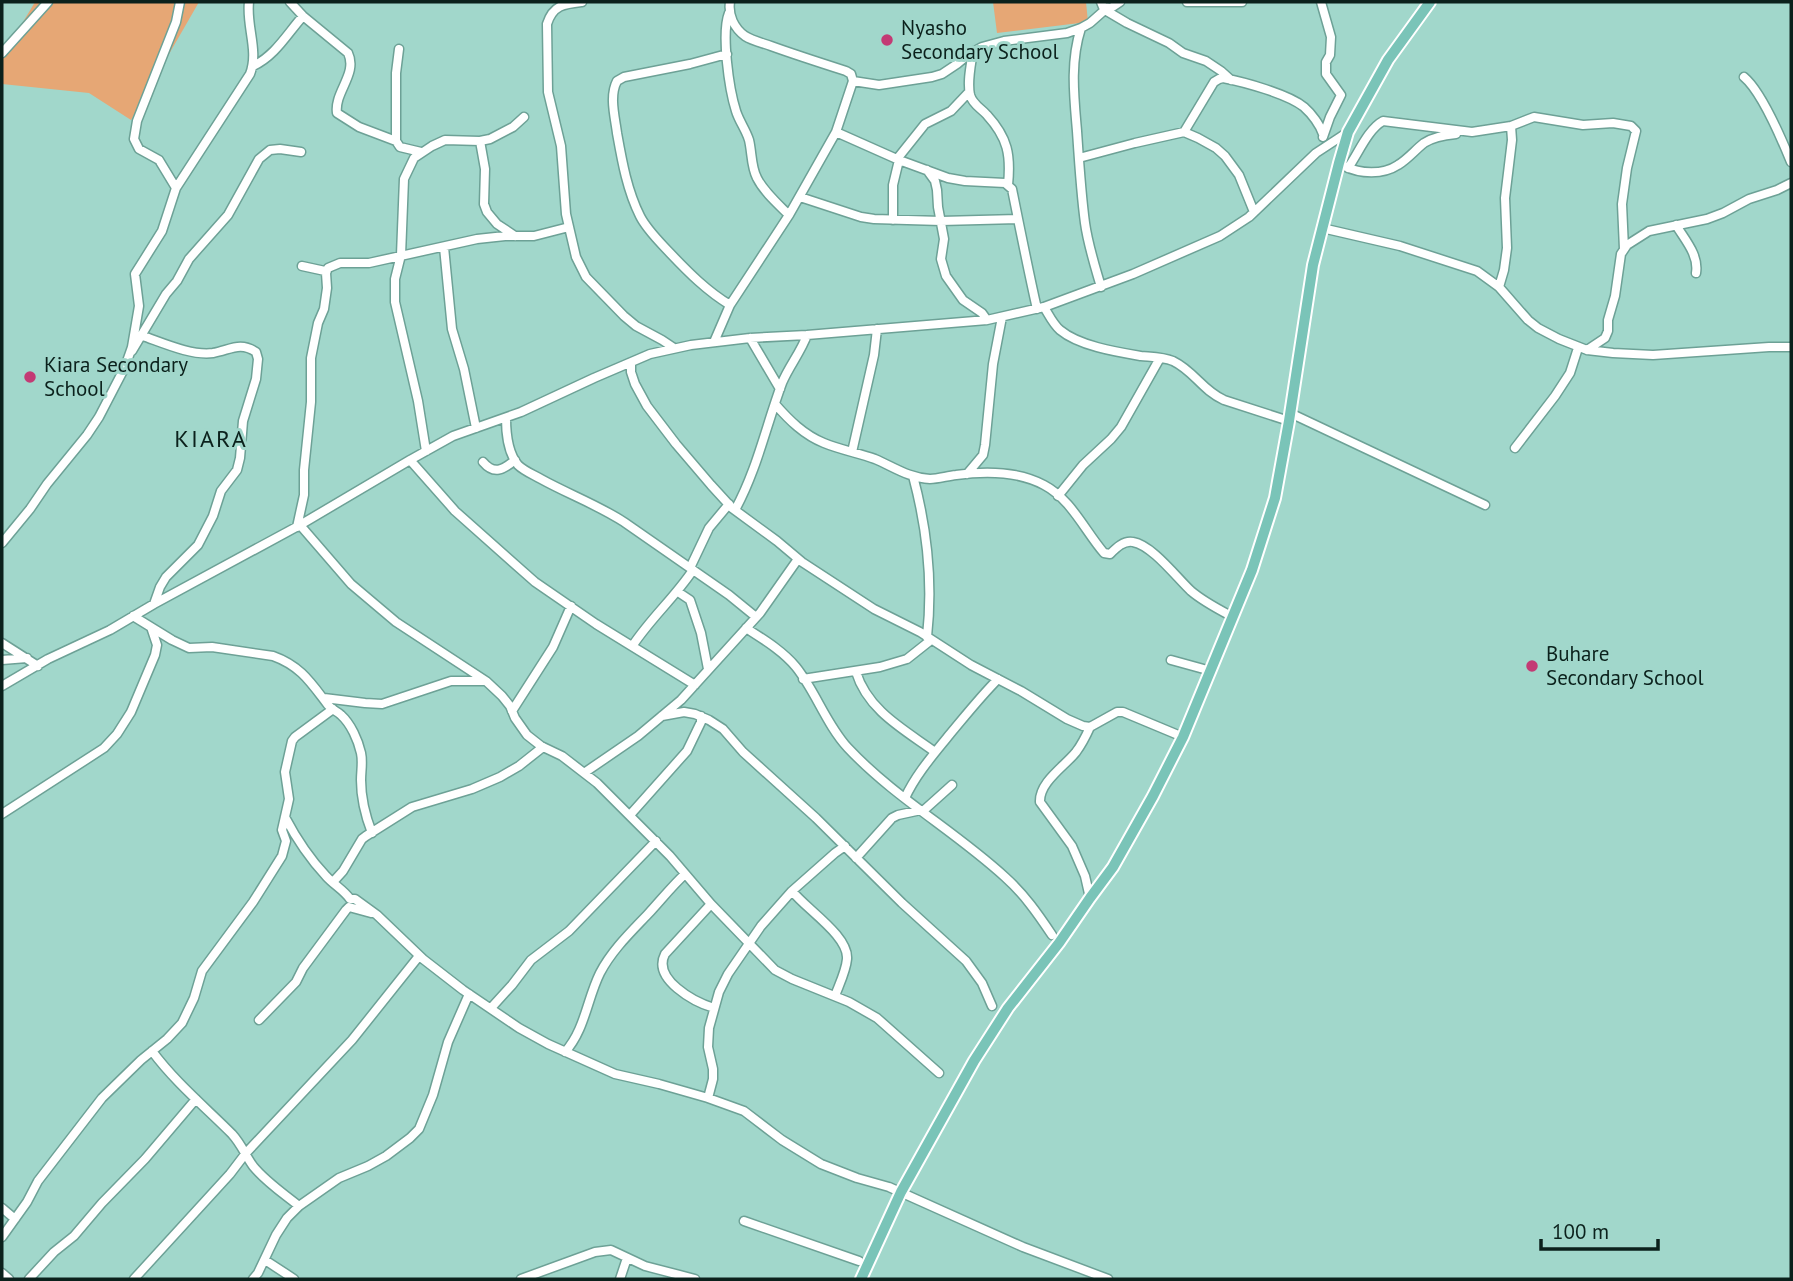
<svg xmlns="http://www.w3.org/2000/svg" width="1793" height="1281" viewBox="0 0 1793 1281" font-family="'PT Sans',sans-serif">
<rect width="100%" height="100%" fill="#a1d7cb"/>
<path fill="#e6a775" d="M35,2H199L131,120L89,93L2,84V57Z
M993,2H1086L1088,22L997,33Z"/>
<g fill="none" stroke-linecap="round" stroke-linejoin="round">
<g stroke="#6da196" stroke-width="11">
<path id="minor" d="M290,2L303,16L348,53C358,74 334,92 337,113L359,127L396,141
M582,2C564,4 553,5 547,24L548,92L561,146L566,214L576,257L586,277L624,316L636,326L662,340L674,348
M1101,2L1103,7L1111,8L1120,2
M1187,2H1242
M1321,2L1331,37L1330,55L1326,62V74L1341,95L1330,117L1323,137
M1105,10L1127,23L1169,43L1183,53L1206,61L1221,71L1231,80
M729,13C721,33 729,89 736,111C739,121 746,130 749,140C752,152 751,167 757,178C764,192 778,204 789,215
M1081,28C1070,62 1074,96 1077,131C1079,161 1081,193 1085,223C1088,245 1095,266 1101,287
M399,49L396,73V141L400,147L421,152
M973,51C971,65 967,81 970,95C973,105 981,108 987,115C1008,138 1011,155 1008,185
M2,53L48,2
M727,54L690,64L624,77L617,81C609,96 615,117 617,133C622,161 627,190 640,216C647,230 659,241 670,253C689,273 707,291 730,305
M253,66C275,56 287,34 303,16
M1744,77C1762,92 1782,140 1791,162
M853,81L879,85L932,77L942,74L957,64L969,54L982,47L1004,41L1067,33L1081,28L1090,23L1107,8
M836,132L899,160L948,178L965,181L1005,183L1012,189C1020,229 1028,269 1037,309
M1184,132L1214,82L1219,79L1223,78C1244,82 1288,94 1304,107C1312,114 1320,125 1323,134
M480,141L485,169L484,204L487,212L497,224L515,236
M1079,158L1135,143L1184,132L1198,138L1216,148L1225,156L1239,175L1254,212
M897,159L925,124L951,111L969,92
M1344,166C1360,174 1383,175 1398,165C1408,159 1415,150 1424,143C1433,137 1445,135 1456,134
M1348,168C1358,154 1368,129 1383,121L1472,132L1511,126L1534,117L1583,125L1613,123L1631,126L1636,131L1627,168L1622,204L1624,249
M927,170L935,181L937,190L938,207L944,239L941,259L946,276L963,300L982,313L987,320
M176,188L159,160L139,149L134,139L137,121L176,22L180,2
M800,197L861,217L874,219L941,221L1018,219
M893,220V185L899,160
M1676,225C1685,240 1699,255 1696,273
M1322,228L1400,246L1477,271L1499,287L1528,320L1538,328L1559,339L1587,350L1613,353L1653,355L1769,347H1791
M444,247L452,329L464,369L476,428
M302,266L325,271L327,270
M1499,287L1504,270L1507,248L1505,198L1512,140L1511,126
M1044,307C1049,315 1053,324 1060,330C1079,346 1117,352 1141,356C1151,357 1163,357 1173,361C1194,371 1202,390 1224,400L1289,421
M143,336C163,343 192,356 213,353C230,350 240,341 256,352L258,359L256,379L243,421L240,458L237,470L221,491L213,516L198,545L166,577L160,587L154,604
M750,338L780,389
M714,342L730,305L789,215L836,132L853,81L851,74L846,71C821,63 796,55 771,46C763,43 753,41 745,36C734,28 728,15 730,2
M1587,350L1605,338L1608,331V320L1615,296L1621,254L1627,245L1649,231L1707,219L1723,213L1749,199L1777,190L1791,183
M132,351L166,294L177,281L189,259L228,215L259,159L270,150L280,149L301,152
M631,363V372L635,384L647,406L676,444L711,485L732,508L777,541L802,562L874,609L920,632L971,665L1021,691L1067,719L1083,726L1090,727L1117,712H1123L1183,737
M775,404C789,420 804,435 824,443C841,450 859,453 875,459C894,467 909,478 930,479C938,479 947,476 956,475C985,471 1018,471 1044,485C1071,499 1085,531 1104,553L1110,554C1116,548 1124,540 1133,542C1152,545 1177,578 1191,591C1204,602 1218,609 1233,617
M1290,413L1485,505
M506,418C506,432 508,453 518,465C524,471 534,475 541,479C568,494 598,505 624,522L729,595L756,617
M1515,448L1555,396L1570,373L1578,348
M426,451L418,401L395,302V279L401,255L404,179L414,158L432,146L445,140L480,141L490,139L513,127L524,117
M852,452L874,355L877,329
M410,460L455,511L535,582L596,624L695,685
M483,462C494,475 503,470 515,460
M967,474L983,455L985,445L993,364L1002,317
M913,476C927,528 933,583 927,637
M1058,496L1083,465L1111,439L1121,427L1160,358
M735,510C757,470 766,426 782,383C789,366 801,352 807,335
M300,525L351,584L396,622L486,681L502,696L510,706L515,718L527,735L541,746L562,756L597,783L670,856L711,904L775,970L792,979L849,1002L877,1018L939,1073
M297,527L304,495V470L311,402V358L318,323L324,309L327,288L326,273L328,268L340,263H369L477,239L505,236H534L569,227
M2,543L30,509L47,484L87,435L99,417L125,367L132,347L139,306L135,274L162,231L176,188L250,74C259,51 246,26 249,2
M690,568L709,528L729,504
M678,592L690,600L701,633L708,669
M133,616L172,640L189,648L212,647L273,656C301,666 311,683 328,705C332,710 337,711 341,715C351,724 358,740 361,753C363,762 361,771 361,780C361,799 365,815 372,833
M746,628C763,639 783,651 796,667C816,692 826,724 848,748C895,798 955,831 1005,877C1024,894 1038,914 1052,935
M2,643L38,666
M633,645C651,618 675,597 693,570
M2,660L27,658
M1171,660L1211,671
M856,672C868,711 905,730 935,752
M803,679L880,667L907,659L931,640
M2,686L48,659L110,630L154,604L300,525L410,460L453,436L521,412L594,378L650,354L691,345L750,338L807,335L987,320L1044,307L1133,274L1220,236L1249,217L1316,153L1348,132
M324,698L365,703L382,704L451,681H485
M512,711L553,647L571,606
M662,716L684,712L695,714L709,720L723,729L743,752L816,818L902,903L966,961L982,983L992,1006
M584,773L638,736L681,700L760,613L798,559
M905,798C916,774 934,754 950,734C966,715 981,696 998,679
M923,811L952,785
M2,814L104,748L117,734L131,712L155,655L157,645L151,627
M630,815L687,751L701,722V716
M285,817C296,838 310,859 326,876C334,885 344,890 350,899H355L377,915L423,959L463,990L519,1028L548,1044L615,1074L659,1084L708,1098L744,1111L782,1140L821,1164L857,1178L889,1187L1023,1247L1108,1279
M856,858L892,818L898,815L921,810
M333,882L343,871L362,839L366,836L412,807L472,789L500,777L519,766L543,747
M792,891C806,909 849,936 847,959C846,971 839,985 835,996
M1090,898L1085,876L1072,846L1040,802C1039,782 1065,766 1076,752C1082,744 1086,736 1090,727
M711,904L665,954C652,979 694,1002 714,1008
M491,1008L512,985L531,960L569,931L656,841
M259,1020L296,982L303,968L346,910L349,907L371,913
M152,1051C175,1082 205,1107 232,1134C242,1145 245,1155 253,1166C266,1182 283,1193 299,1206
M565,1052C585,1030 587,999 600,973C612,950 631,932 648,914C661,900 672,886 685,874
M708,1098L713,1079V1069L708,1047L709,1028L719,992L728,974L761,926L792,891L835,853L845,846
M2,1208L15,1219
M744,1221L859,1261
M2,1237L27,1202L38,1181L102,1098L141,1060L167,1039L182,1023L194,998L202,971L253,902L282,856L286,841L282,830L289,799L285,772L292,741L295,737L333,709
M265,1260L294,1279
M2,1273L9,1279
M29,1279L54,1252L74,1236L102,1203L145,1159L196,1099
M134,1279L230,1174L246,1153L352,1040L419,956
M253,1279L258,1273L276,1235L287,1218L299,1206L339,1178L368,1166L386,1156L410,1138L419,1129L433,1095L448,1042L469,994
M521,1279L595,1252L611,1250L645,1266L695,1279
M620,1279L627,1258"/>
</g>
<g stroke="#fff" stroke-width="14">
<path id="major" d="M861,1279L901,1192L974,1061L1008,1008L1059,943L1090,898L1113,867L1153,796L1183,737L1252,570L1275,498L1289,421L1313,265L1339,163L1348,132L1388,60L1430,2"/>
</g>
<use href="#minor" stroke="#fff" stroke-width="8"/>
<use href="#major" stroke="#7ac4b8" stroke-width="10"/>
</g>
<g fill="#c33a74" stroke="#a1d7cb" stroke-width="2.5">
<circle cx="887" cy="40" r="7"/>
<circle cx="30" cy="377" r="7"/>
<circle cx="1532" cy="666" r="7"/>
</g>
<g text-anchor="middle" stroke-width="6" stroke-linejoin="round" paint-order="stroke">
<g font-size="21" fill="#0b211c" stroke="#a1d7cb" text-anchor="start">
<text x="901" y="35">Nyasho<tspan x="901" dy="24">Secondary School</tspan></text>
<text x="44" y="372">Kiara Secondary<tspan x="44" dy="24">School</tspan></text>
<text x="1546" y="661">Buhare<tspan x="1546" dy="24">Secondary School</tspan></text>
</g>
<g font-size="24" letter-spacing="2" fill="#0b211c" stroke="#a1d7cb">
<text x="211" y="447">KIARA</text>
</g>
</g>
<rect width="1793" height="1281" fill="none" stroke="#0b211c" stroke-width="7"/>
<path d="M1541 1239v10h117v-10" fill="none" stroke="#0b211c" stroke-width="3.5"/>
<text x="1552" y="1239" font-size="21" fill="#0b211c" stroke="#a1d7cb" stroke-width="5" paint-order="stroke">100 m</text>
</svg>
